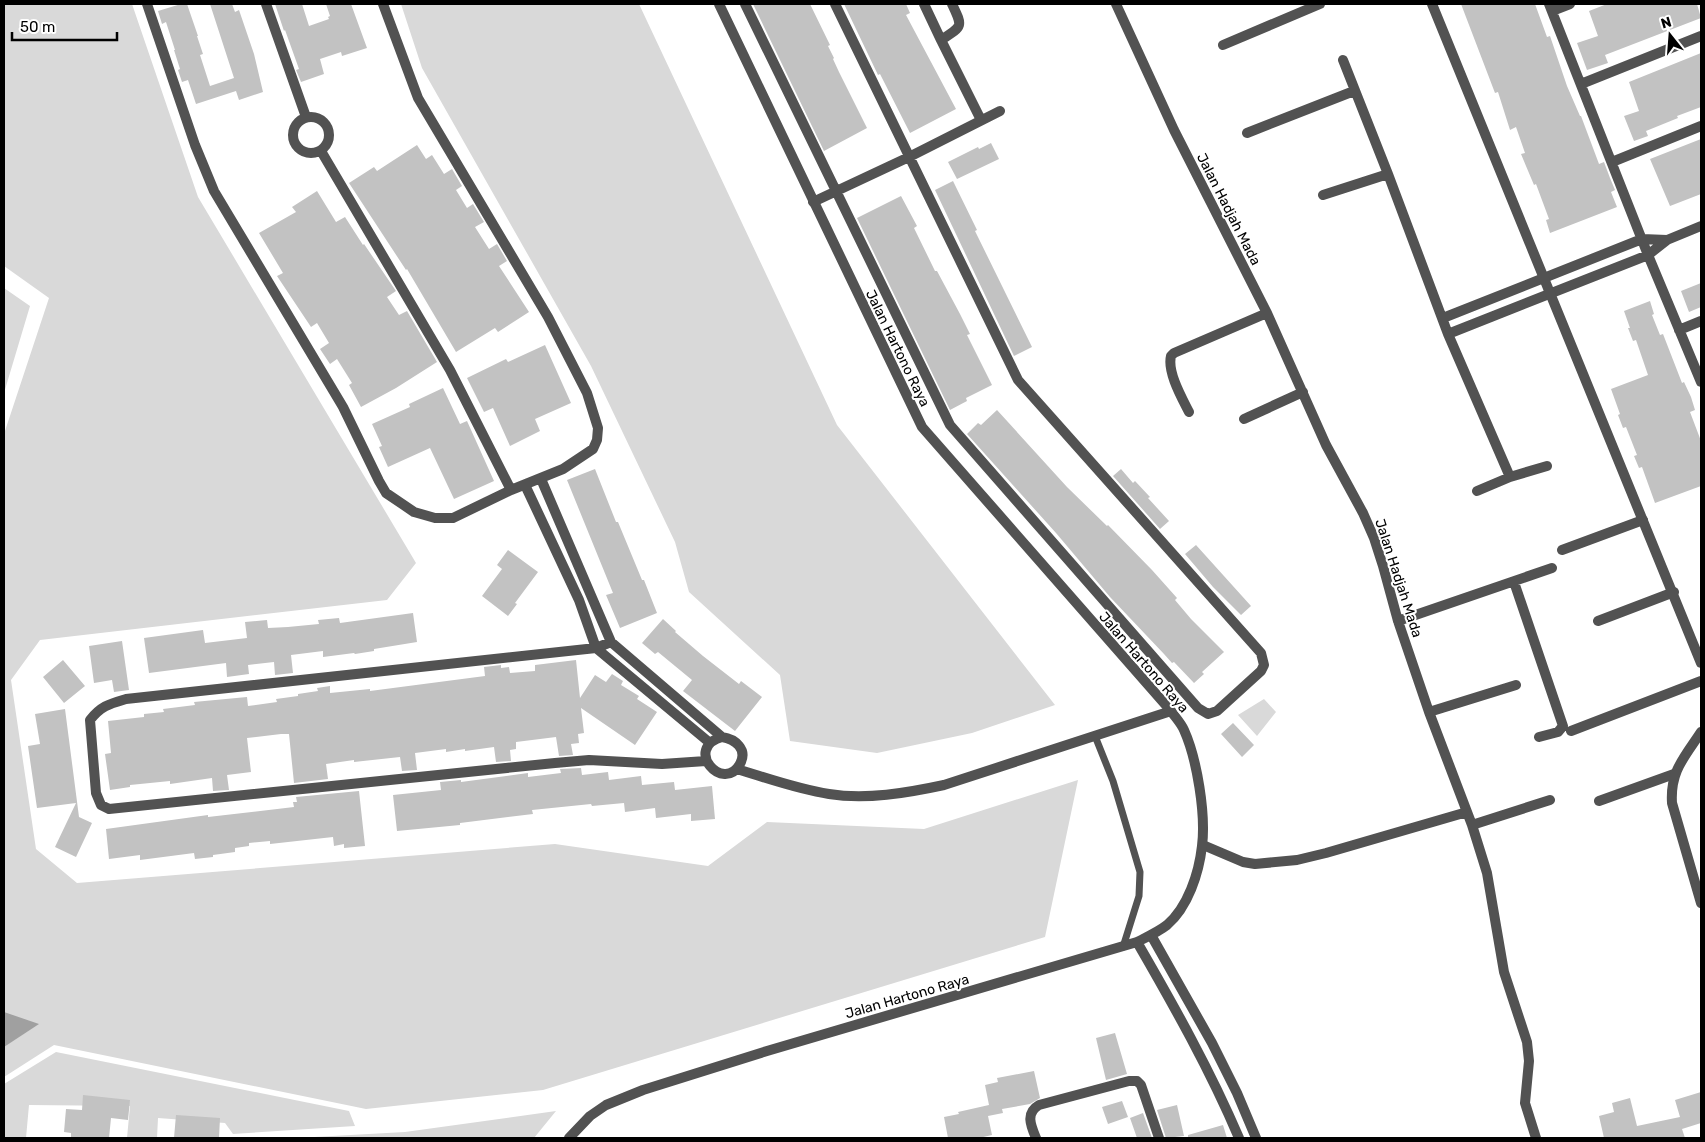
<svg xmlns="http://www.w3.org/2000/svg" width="1705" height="1142" viewBox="0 0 1705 1142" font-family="Rubik,sans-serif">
<rect width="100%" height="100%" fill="#fff"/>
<path fill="#d9d9d9" d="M4,4H132L198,197L416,563L387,600L40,640L11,680L36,849L77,883L555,844L708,866L767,822L924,829L1078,780L1045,937L543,1090L366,1109L54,1045L4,1077V434L49,298L4,266Z
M401,4H639L837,425L1055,705L972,733L877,753L790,741L780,675L689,592L675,542L591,366L422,68Z
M4,288L30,306L4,393Z
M1264,699L1276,712L1257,736L1238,715Z
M56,1052L349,1111L355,1126L233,1134L225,1123L158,1118L157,1138H127L130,1106L29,1105L26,1138H4V1084Z
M556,1111L534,1138H296L405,1132Z"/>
<path fill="#a0a0a0" d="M4,1012L39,1024L4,1047Z"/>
<path fill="#c2c2c2" d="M181,4H187L198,36H197L203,54L200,55L210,86L234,78L210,4H232L235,12L239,10L254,54L263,92L239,100L236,91L196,104L188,80L182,82L178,70L180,69L174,50H175L166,22L162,24L158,11Z
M275,4H302L309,26L329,19L328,17L330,16L326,4H351L367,48L342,56L341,52L320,59L324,74L301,82L296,70L299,69L285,30L284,31Z
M753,4H810L830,45L828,46L834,58L833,59L839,72L867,128L824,151Z
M844,4H906L910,13L906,15L956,109L910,133L880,74L878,75Z
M1461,4H1535L1547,37L1550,36L1567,86L1580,116H1581L1599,164L1604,162L1610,178L1615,190L1611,192L1617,207L1550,233L1546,220L1549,219L1536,184L1534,185L1521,154L1525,153L1516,127L1510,130L1498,92L1495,93Z
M1607,4H1697L1701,18L1605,55L1608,63L1587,70L1577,43L1598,36L1589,11Z
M1701,53V107L1677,116L1678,118L1646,131L1648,136L1634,141L1624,116L1639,111L1629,82Z
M1701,139V194L1670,206L1650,159Z
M991,143L999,159L957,179L948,162L978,147L979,149Z
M417,145L426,159L432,155L444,174L452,169L462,186L456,190L467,208L473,204L484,222L475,227L489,249L497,244L507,261L499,266L529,312L498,332L495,328L456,352L407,269L406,270L349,183L374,167L377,171Z
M953,181L977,230L975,231L1032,347L1014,356L935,190Z
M317,191L336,222L345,217L363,245L364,244L396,291L387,297L399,315L407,311L437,362L396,388L361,407L349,385L352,383L337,359L330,364L320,349L329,343L317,323L311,327L277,276L283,273L259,233L296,212L292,207Z
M901,196L917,226L914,228L935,271H937L960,314L970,334L967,335L992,385L966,398L967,401L950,410L857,218Z
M1701,283V307L1689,312L1681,291Z
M1650,301L1654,314L1652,315L1660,335L1663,334L1682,383L1684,382L1691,397L1695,410L1690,412L1701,441V486L1655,503L1642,467L1639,468L1634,456L1637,455L1626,427L1623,428L1618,415L1620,414L1611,389L1648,375L1636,340L1633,341L1628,328H1630L1624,311Z
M545,345L571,403L535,419L540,431L510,446L493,408L484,412L467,378L506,359L508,362Z
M443,388L460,424L467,421L494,481L454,499L430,448L388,467L379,447L382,446L372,424L410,407L409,404Z
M997,410L1067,487L1107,526L1108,525L1152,570L1177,598L1175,600L1191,619L1224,652L1202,672L1204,674L1194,683L1174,662L1172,663L1164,654L1110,597L1056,533L967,434L978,423L981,425Z
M595,469L616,522H618L642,580H644L657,613L620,628L606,595L613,593L567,480Z
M1121,469L1133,483L1135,481L1150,497L1148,498L1169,521L1160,529L1113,476Z
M1196,545L1251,606L1241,615L1213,587L1185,554Z
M508,550L538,572L515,603L517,604L508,616L482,596L502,569L497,565Z
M413,613L417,642L374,649V651L355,654L354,653L323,657V651L291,655L293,673L275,675L274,662L248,665L249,674L227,677L226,663L149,673L144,638L203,630L205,643L247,638L245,622L267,620L268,628L288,627L319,624L318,620L339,618L340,623Z
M663,619L676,631L675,632L703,656L739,684L741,681L762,697L735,731L683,691L692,680L658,652L655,654L642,643Z
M122,641L129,690L114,692L112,680L94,683L89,646Z
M63,660L85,686L64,703L43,677Z
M576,660L580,698L595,675L606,682L612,674L623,681L621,685L639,696L637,699L657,712L635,745L581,708L584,733L578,734L579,743L571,744L573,755L559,756L556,737L516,742V749L510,750L511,761L496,762L494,747L465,751V749L446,752V749L415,753L417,770L402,771L400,757L354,762V760L326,764L328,779L294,783L289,734H281L247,738L251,772L227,775L229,790L213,791L212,778L170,784V781L130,785V787L110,790L105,754L111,753L108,721L144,717V714L164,712L163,709L195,705L194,702L247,697L248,706L277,702L276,699L298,696V694L318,691L317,688L330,686V693L370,689V691L485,676L484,667L501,665V668L509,667L510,673L535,671V665Z
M65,709L79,817L92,823L76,857L55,847L76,803L37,808L28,746L40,744L35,714Z
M1233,723L1254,745L1242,757L1221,734Z
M581,768L582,775L608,772L609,780L641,776L642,785L674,782L675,790L712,786L715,819L691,821V814L656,818L655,808L625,812L624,803L592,806L591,804L532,810L533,814L460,823V825L397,831L393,795L441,790L440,782L461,780V782L528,773V777L561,773L560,769Z
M359,791L365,846L344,848V844L334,846L333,837L270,844V841L249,843V846L235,848V852L213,855V857L195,859L194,853L140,860V855L109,859L106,829L208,815V817L294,807L293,802H297L296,797Z
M1115,1033L1127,1074L1106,1080L1096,1038Z
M1034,1071L1040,1098L1030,1104L1002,1109L1003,1113L988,1116L992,1135L979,1138H948L944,1117L959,1114L958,1112L989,1105L985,1085L998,1082L997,1078Z
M1701,1092V1123L1682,1129L1685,1138H1604L1599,1116L1614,1112L1612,1103L1630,1098L1637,1126L1680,1117L1675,1100Z
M83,1095L130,1100L128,1120L111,1118L109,1138H71V1133L64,1132L66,1109L82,1110Z
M1122,1101L1128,1117L1108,1124L1102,1107Z
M1177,1105L1184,1136L1166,1138L1157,1110Z
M1143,1113L1152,1138H1137L1130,1118Z
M176,1115L220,1118L219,1138H174Z
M1223,1125L1227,1138H1188V1135Z"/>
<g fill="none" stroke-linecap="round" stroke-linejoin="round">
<path stroke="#525252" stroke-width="7" d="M1095,736L1113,781L1140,872L1139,896L1123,947"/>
<path stroke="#525252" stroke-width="10" d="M147,4L195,145L214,191L343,407L379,481L386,493L414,512L435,518H453L511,490L563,469L593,449L597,440L598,428L587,393L548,317L418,98L383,4
M266,4L306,117
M745,4L950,425L1198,708L1208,714L1217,711L1261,671L1264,665L1261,653L1018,380L835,4
M924,4L941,40
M952,4C963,27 963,26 941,40L981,120
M1116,4L1174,130L1267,313L1326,445L1363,513L1374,538L1383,566L1398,621L1429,712L1472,825L1487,873L1504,972L1527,1042L1529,1061L1525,1103L1536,1138
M1549,4L1648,255L1701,382
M1552,11L1570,4
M1223,45L1320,4
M1343,60L1388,174L1448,334L1510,477
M1581,84L1701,36
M293 135a18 18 0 1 1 36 0a18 18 0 1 1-36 0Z
M1247,133L1354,91
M321,151L450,370L511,490
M1612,162L1701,126
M1323,195L1388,174
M813,202L909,157L1000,111
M1443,318L1642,239L1667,240
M1679,330L1701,321
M1448,334L1648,255L1667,240L1701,226
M1189,412C1182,398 1167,372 1171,356L1174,353L1267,313
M1244,419L1303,392
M541,479L611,642L722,737C735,739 748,749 740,764C723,794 683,748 722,737
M525,485L579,600L596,648L710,743
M1477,491L1510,477L1547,466
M1562,550L1643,520
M1514,582L1563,726L1558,732L1539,737
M1398,621L1552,568
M1598,621L1674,592
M611,642L596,648L126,699C109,704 101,706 90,720L96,793L101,805L109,809L555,763L589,760L662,764L706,761
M1429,712L1516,685
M1571,731L1701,681
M737,769C767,778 797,789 829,794C866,800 907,793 944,785L1171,711
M1599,801L1674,774
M1472,825L1550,800
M1203,845L1243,862L1255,864L1297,860L1326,853L1467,812
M1036,1138C1031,1126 1025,1113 1039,1105L1129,1081H1137L1141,1085L1159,1138"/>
<path stroke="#525252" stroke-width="10" d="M1432,4L1701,663
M1701,732C1684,758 1670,771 1672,803L1701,903
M1151,935L1212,1043L1237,1093L1256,1138
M1137,942C1174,1006 1210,1070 1239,1138
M569,1138L590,1116L606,1105L643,1090L767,1051L1137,942C1147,937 1158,932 1167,925C1188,907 1199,873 1202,846C1206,814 1197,759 1184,730C1181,723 1175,717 1171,711L922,427L719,4"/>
</g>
<g text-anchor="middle" stroke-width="4" stroke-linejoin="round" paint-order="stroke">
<g font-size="14" fill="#000" stroke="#fff">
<text transform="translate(1229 209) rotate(63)" y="5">Jalan Hadjah Mada</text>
<text transform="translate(898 348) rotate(64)" y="5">Jalan Hartono Raya</text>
<text transform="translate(1399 578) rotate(72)" y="5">Jalan Hadjah Mada</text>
<text transform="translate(1144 662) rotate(49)" y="5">Jalan Hartono Raya</text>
<text transform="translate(907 996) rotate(-16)" y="5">Jalan Hartono Raya</text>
</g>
</g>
<rect width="1705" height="1142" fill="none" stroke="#000000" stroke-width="10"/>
<g transform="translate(1670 35) rotate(343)" stroke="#ffffff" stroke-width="4" paint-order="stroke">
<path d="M0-4L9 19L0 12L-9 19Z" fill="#000000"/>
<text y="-8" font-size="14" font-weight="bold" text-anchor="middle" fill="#000000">N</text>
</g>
<path d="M12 32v8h105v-8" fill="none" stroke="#000000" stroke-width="2.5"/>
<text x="20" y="32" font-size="15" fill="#000000" stroke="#ffffff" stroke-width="4" paint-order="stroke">50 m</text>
</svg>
